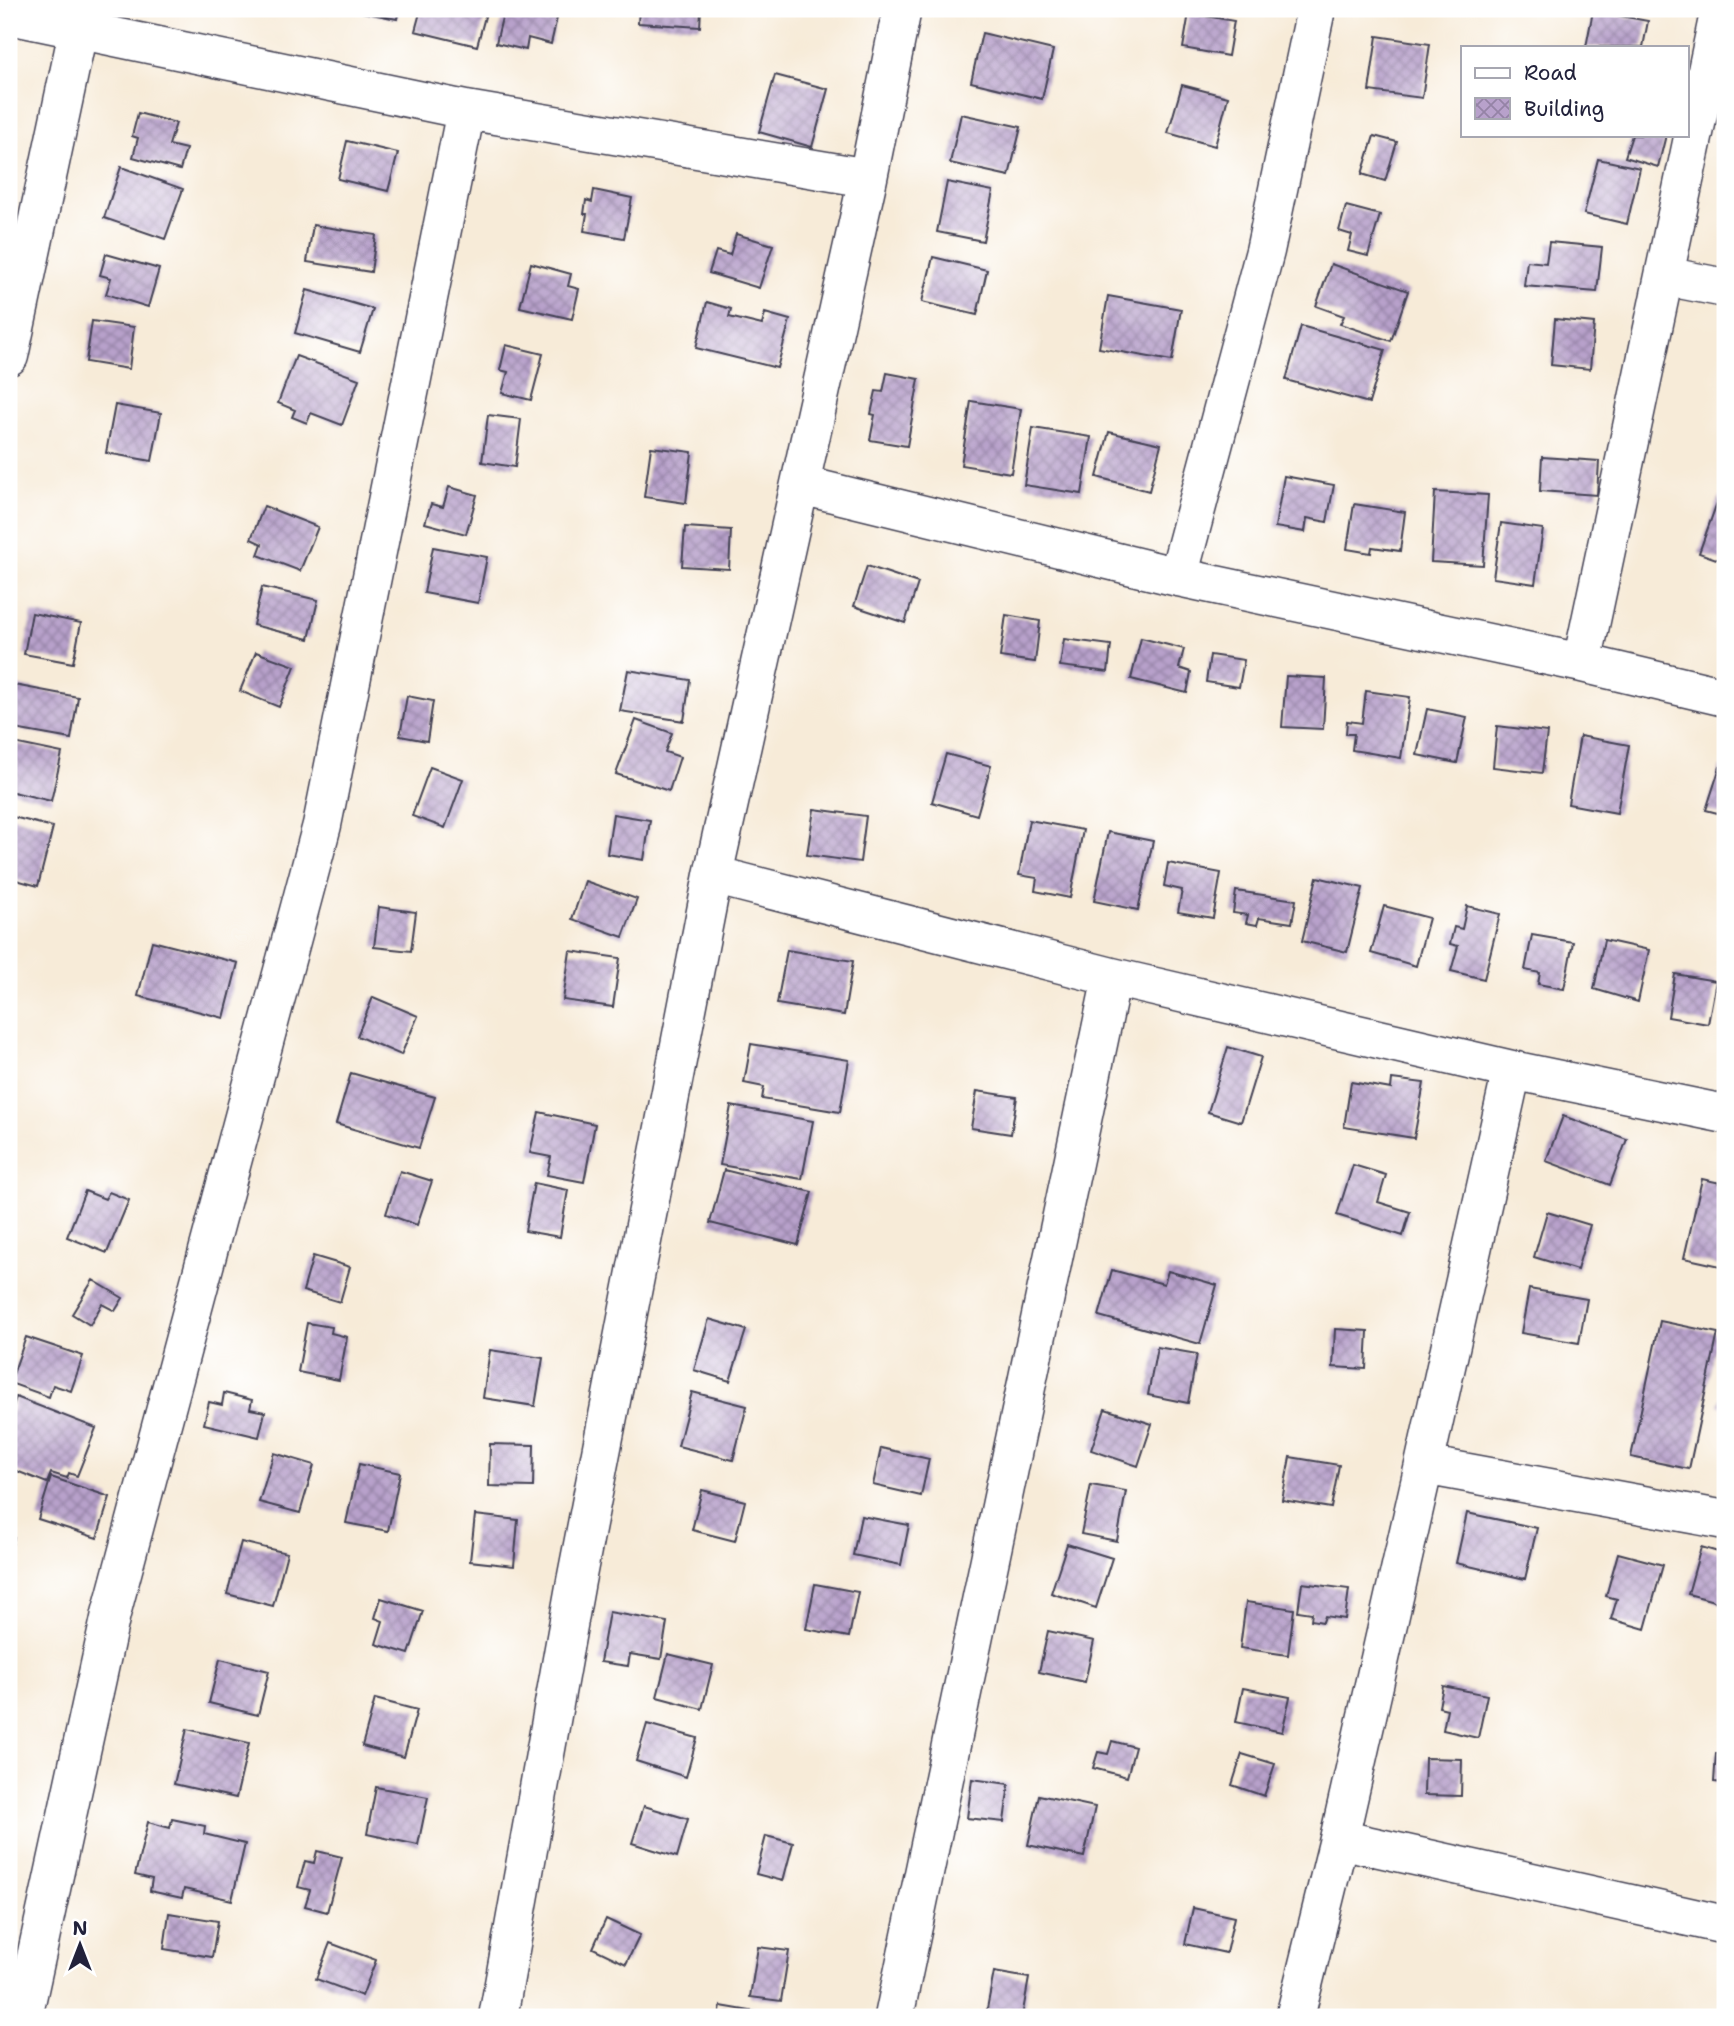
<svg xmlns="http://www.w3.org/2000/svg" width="1734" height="2026" viewBox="0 0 1734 2026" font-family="'Shantell Sans',sans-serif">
<defs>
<pattern id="building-cross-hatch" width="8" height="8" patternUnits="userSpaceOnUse" patternTransform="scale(1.75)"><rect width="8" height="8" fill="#b8a1cb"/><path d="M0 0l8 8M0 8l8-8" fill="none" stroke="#9583a6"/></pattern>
</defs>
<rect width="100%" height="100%" fill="#fff"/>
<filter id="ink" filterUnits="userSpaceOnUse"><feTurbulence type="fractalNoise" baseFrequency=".0143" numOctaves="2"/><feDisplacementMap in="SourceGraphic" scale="14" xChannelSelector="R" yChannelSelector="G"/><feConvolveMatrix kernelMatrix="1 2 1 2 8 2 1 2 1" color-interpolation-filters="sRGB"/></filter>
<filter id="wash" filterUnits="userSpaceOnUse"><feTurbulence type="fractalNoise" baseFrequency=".00686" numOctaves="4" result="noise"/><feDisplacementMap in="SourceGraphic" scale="28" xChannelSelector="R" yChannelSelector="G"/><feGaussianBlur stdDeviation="1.57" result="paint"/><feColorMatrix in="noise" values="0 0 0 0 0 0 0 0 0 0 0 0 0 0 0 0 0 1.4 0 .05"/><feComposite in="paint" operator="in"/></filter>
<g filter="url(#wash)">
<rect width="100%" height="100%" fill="#f7ebd8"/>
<g id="blocks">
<path fill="url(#building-cross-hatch)" d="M347,9H399L397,19Z
M421,9H487L477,46L415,31Z
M504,9H559L551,44L528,38L526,50L496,43Z
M639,9H701L700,27L638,23Z
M1593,11L1648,21L1643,47H1586Z
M1189,13L1234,21L1228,56L1183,48Z
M982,33L1053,50L1042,99L971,82Z
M1377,36L1430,44L1422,98L1369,91Z
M775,75L828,89L812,147L759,132Z
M1182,85L1228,97L1215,146L1168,133Z
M138,113L176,123L169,145L186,149L180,170L133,157L138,138L132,136Z
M961,114L1021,127L1009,176L950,163Z
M1632,135H1666L1658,167L1625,157Z
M1374,136L1397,142L1385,181L1362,174Z
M347,141L398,153L388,191L338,179Z
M1598,159L1640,168L1627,224L1584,214Z
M121,167L183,189L165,239L104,218Z
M947,182L993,191L983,241L937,232Z
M594,190L632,198L624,238L584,231L587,214H584L586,200L592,202Z
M1346,206L1380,215L1368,256L1348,251L1352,235L1339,231Z
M313,225L376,235L371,272L307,262Z
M736,234L773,245L759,288L709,273L716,251L730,255Z
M1549,242L1602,247L1597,292L1524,286L1527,261L1546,263Z
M106,254L159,269L148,307L106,294L111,278L100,275Z
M933,257L987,270L977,315L922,302Z
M531,263L571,274L568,286L579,289L572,319L520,307Z
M1331,264L1408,291L1391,341L1340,324L1344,316L1316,306Z
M307,290L373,309L360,352L295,333Z
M1108,296L1181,309L1172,361L1099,348Z
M707,302L731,309L729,317L762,325L765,313L790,320L777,368L696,348Z
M1555,319L1594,323L1590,369L1551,365Z
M92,321L134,327L129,369L86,362Z
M1301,326L1385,350L1369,403L1286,380Z
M506,345L543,354L531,400L502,393L508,372L500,370Z
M296,356L359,379L342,425L311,413L307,423L292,417L295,410L278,403Z
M887,373L919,379L907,446L870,440L875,415L871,414L876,391L883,392Z
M971,401L1021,409L1011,473L961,465Z
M115,405L161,413L152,461L106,453Z
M488,415L521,419L515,467L482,462Z
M1033,428L1091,437L1082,494L1024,485Z
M1109,432L1161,444L1149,491L1097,477Z
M651,447L692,452L686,503L644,497Z
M1542,457L1599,461L1597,495L1540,491Z
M1284,476L1334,485L1327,522L1307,518L1305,532L1275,527Z
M449,487L477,495L466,534L425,523L431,504L443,507Z
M1435,492L1488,495L1483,565L1431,562Z
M1719,497L1725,499V562L1699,553Z
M1354,504L1405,512L1400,551L1372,547L1371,553L1347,549Z
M264,506L318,527L300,571L258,555L262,544L251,539Z
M1501,523L1543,529L1535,584L1493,578Z
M685,527L731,530L729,569L682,566Z
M433,547L487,557L478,603L424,593Z
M867,566L918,583L905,623L854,606Z
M262,587L318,600L309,639L253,625Z
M32,613L81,623L73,663L24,654Z
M1006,615L1040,621L1035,662L1000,657Z
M1141,638L1184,649L1179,668L1191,672L1187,693L1131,679Z
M1064,639L1111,645L1108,672L1060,666Z
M256,652L295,666L279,707L240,691Z
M1210,655L1244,660L1239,687L1206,682Z
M628,670L690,680L684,721L620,711Z
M1286,676L1326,678L1323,729L1282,727Z
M14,685L78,697L71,739L9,728Z
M1366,691L1410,697L1401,758L1352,750L1354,734H1346L1347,721L1362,723Z
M407,696L433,701L427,741L400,736Z
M1427,709L1467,717L1457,763L1417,755Z
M636,720L672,733L665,752L680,757L669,791L616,774Z
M1497,726L1547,732L1542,773L1493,767Z
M1580,736L1629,745L1617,813L1568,804Z
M9,742L62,753L51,801L9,791Z
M946,754L991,766L977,815L932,802Z
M430,767L463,779L445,828L412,816Z
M1720,767L1725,768V815L1706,810Z
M814,809L866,816L860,862L807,855Z
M613,814L650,820L644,860L607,854Z
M9,816L53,827L38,886L9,878Z
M1029,820L1083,830L1070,898L1035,891L1037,878L1019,875Z
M1108,832L1153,841L1138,910L1094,901Z
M1168,863L1221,873L1213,918L1178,912L1182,890L1164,886Z
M1317,877L1363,888L1347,952L1302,941Z
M585,881L637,899L623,937L572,919Z
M1236,891L1296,900L1292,923L1259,918L1257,925L1246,923L1248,915L1233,913Z
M1384,906L1429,918L1416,966L1371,953Z
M1467,906L1500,914L1484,979L1451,971L1458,946L1450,944L1454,927L1462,929Z
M379,907L416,912L411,951L374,947Z
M1532,935L1573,942L1564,989L1538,984L1540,973L1525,970Z
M1604,940L1649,950L1638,1002L1594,989Z
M152,941L238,963L224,1018L138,996Z
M787,950L853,961L844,1015L777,1004Z
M570,951L620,958L613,1007L563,1000Z
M1675,974L1716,981L1708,1024L1668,1017Z
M373,997L418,1016L401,1055L357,1036Z
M751,1044L849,1060L840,1112L762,1099L764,1087L744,1083Z
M1228,1047L1261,1057L1241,1122L1208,1112Z
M351,1073L435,1097L419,1148L336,1124Z
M1392,1079L1424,1083L1414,1138L1344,1127L1351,1082L1391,1089Z
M977,1091L1017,1097L1011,1134L971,1128Z
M731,1106L813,1121L802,1179L720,1165Z
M539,1112L595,1124L584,1182L547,1175L551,1157L530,1153Z
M1563,1116L1627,1139L1610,1185L1546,1161Z
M1353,1165L1386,1175L1378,1202L1410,1212L1403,1236L1337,1215Z
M724,1170L812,1192L798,1245L710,1223Z
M400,1171L432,1181L417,1225L386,1214Z
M1702,1179L1725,1184V1267L1684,1258Z
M534,1183L568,1190L560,1237L525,1231Z
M85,1191L105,1199L109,1192L129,1200L107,1253L67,1237Z
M1547,1212L1590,1225L1577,1270L1534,1257Z
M313,1256L350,1267L340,1302L303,1291Z
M1112,1270L1164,1284L1168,1271L1217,1285L1200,1344L1099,1316Z
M93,1280L123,1298L115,1311L102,1304L90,1325L72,1314Z
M1529,1289L1587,1299L1579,1343L1521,1333Z
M709,1319L746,1330L730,1381L694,1370Z
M1660,1321L1718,1333L1689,1469L1631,1457Z
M307,1323L332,1327L331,1333L347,1337L339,1380L298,1372Z
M1335,1329L1368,1331L1366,1369L1333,1367Z
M26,1337L83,1356L71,1391L53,1385L49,1397L10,1383Z
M1157,1347L1197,1354L1188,1403L1148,1395Z
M490,1350L543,1358L535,1406L483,1398Z
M1725,1384V1408L1718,1405Z
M692,1392L747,1406L733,1460L678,1446Z
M224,1393L252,1400L250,1409L265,1412L259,1437L204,1424L209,1402L222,1405Z
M16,1397L96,1428L77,1476L69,1473L67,1478L51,1473L47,1483L9,1468V1413H11Z
M1105,1409L1152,1424L1138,1466L1091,1450Z
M490,1444L534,1445L533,1487L489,1486Z
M881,1448L929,1459L921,1496L873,1485Z
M274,1453L314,1465L300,1513L259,1502Z
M1290,1457L1339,1465L1331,1508L1282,1500Z
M359,1464L400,1473L388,1531L346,1523Z
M51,1477L110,1497L97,1538L38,1519Z
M1091,1485L1126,1491L1117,1541L1081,1534Z
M702,1490L745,1501L735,1541L692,1530Z
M1467,1513L1537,1528L1525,1579L1456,1563Z
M475,1515L518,1520L514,1566L470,1561Z
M861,1516L909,1525L901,1565L853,1555Z
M9,1536L14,1538L9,1555Z
M241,1542L287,1553L273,1606L227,1594Z
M1067,1544L1112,1558L1096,1608L1051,1593Z
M1701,1547L1725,1554V1604L1688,1594Z
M1618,1553L1663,1565L1645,1629L1611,1619L1617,1599L1606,1596Z
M1302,1583L1349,1589L1345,1619L1325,1616L1323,1622L1311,1620L1312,1613L1298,1611Z
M815,1584L858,1592L849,1637L806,1629Z
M381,1598L423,1611L409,1654L376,1644L383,1621L375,1618Z
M1246,1602L1294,1609L1288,1655L1240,1648Z
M609,1612L667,1622L661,1659L630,1654L628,1666L600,1662Z
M1048,1631L1094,1641L1085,1682L1039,1672Z
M668,1654L713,1665L702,1709L657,1697Z
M220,1659L269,1671L258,1715L209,1703Z
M1443,1686L1487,1695L1478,1738L1443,1730L1447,1709L1439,1707Z
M1243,1688L1290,1697L1282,1732L1236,1722Z
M375,1699L417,1710L404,1757L362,1746Z
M647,1724L697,1738L686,1777L636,1761Z
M187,1729L249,1743L236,1798L174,1784Z
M1112,1741L1135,1747L1127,1777L1093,1768L1098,1752L1108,1754Z
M1716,1753L1725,1754V1783L1714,1782Z
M1242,1754L1275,1764L1264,1796L1232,1785Z
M1425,1758L1462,1759L1461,1796L1424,1795Z
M972,1779L1009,1784L1004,1822L967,1818Z
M376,1787L428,1797L418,1845L367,1834Z
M1039,1795L1095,1807L1084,1857L1028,1845Z
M644,1806L688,1819L677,1857L632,1843Z
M172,1819L205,1826L204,1834L245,1844L232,1900L184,1889L182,1898L150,1891L152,1879L135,1875L148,1822L170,1828Z
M766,1836L793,1843L783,1881L756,1874Z
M317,1851L342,1857L327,1912L305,1906L310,1890L298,1887L305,1861L314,1863Z
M1193,1908L1234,1917L1226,1953L1185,1944Z
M169,1913L218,1921L212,1957L164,1949Z
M606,1919L640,1935L626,1964L593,1948Z
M330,1943L376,1960L362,1996L316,1979Z
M758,1947L789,1951L781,2001L750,1997Z
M994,1972L1029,1978L1022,2017L986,2014Z
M721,2006L780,2016V2017H719Z"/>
</g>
</g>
<g filter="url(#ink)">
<use href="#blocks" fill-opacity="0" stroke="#424053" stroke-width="2"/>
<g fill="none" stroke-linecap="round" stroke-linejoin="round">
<g stroke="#424053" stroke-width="41">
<path id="minor" d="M9,15L466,110L868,178
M1664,276L1720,9
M9,356L78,31
M801,485L1178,577L1265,251L1316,9
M1178,577L1582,663L1725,697
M1582,663L1664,276L1725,288
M713,875L1112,977L1512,1070L1725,1114
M1512,1070L1424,1465L1725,1520
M1339,1839L1725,1925
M23,2017L111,1614L322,825L466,110
M498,2017L576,1581L713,875L868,178L902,9
M894,2017L1112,977
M1295,2017L1339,1839L1424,1465"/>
</g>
<use href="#minor" stroke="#fff" stroke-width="38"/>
</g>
</g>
<rect width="1734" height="2026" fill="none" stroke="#fff" stroke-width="35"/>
<rect x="1461" y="46" width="228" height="91" fill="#ffffff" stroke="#a7a7b1" stroke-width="2"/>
<rect x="1475" y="68" width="35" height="10" fill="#ffffff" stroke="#a7a7b1" stroke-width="2"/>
<text x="1524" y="80" font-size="21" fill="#22223b">Road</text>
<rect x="1475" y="98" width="35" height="21" fill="url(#building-cross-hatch)" stroke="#a7a7b1" stroke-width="2"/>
<text x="1524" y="116" font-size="21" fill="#22223b">Building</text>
<g transform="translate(80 1945)" stroke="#ffffff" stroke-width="5" paint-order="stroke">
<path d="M0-5L12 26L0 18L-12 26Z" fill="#22223b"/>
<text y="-10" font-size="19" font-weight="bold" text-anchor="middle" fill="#22223b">N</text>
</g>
</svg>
